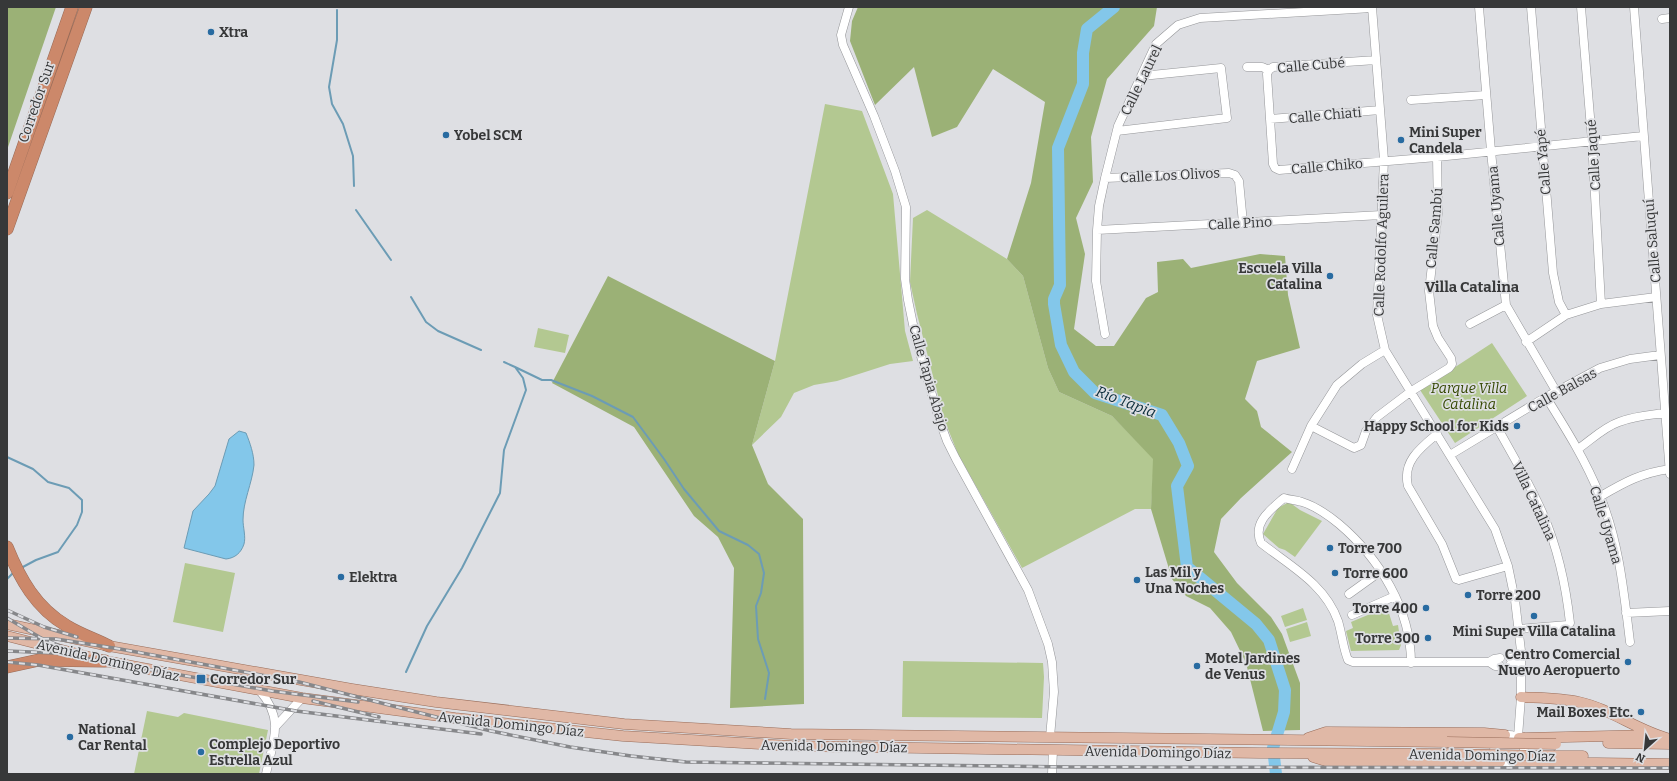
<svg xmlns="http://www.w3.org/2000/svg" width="1677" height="781" viewBox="0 0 1677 781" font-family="Bitter,serif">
<rect width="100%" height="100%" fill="#dedfe3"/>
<path fill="#b3c891" d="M825,104L862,111L893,194L905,331L913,361L890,364L837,381L814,385L794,393L781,417L752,445L775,361Z
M927,210L1007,259L1023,276L1048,368L1059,392L1112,416L1154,459L1151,509H1135L1022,568L958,454L944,419L917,314L910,282L913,218Z
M538,328L569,335L565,353L534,347Z
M1492,343L1527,396L1455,443L1420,390Z
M1289,502L1300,510L1322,521L1295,557L1285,550L1279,548L1263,534L1278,508Z
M185,563L235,573L223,632L173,622Z
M1387,607L1393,626L1398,625L1401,645L1399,650L1351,651L1346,631L1353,628L1351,622Z
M1303,608L1307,620L1285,627L1281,616Z
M1307,622L1311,636L1290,642L1286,629Z
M903,661L1043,663L1044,677L1042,718L902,717Z
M147,711L178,717L184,713L268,730L259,774H134Z"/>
<path fill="#9bb176" d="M7,7H56L7,150Z
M858,7H1157L1154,26L1107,79L1091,137L1093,182L1076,218L1085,254L1074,329L1096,346H1114L1146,298L1158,292L1157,262L1183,259L1191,268L1260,254L1285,256L1288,295L1300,348L1257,361L1245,399L1257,411L1261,427L1292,452L1241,498L1221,519L1214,552L1237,583L1271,617L1282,634L1300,683V730L1263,731L1246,663L1231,632L1210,608L1186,596L1172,579L1151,509L1153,459L1112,416L1059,392L1048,368L1023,276L1007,259L1031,183L1045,102L993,69L957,127L932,137L914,67L875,105L850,41L852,21Z
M608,276L775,361L752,445L768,484L803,519L804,704L730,708L734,568L718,537L694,516L634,427L552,383Z"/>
<path fill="#83c7ea" stroke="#6c9cb5" d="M239,431L246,433C250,443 254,454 254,465C252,484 243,501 243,520C243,527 246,537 244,544C241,553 235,558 226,559L184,548L193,511L209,494L215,486L229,439Z"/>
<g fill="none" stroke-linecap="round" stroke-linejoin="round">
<path stroke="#6c9cb5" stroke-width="2" d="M337,10V40L329,87L332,104L343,124L353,156L354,186
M356,210L391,260
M411,297L426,322L438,331L481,350
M515,367L542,380H551L592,396L633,417L664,459L684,489L719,531L748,545L759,554L764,573L761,593L756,606L758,639L769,673L765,699
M7,457L33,469L48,482L69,488L82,500V512L77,525L58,552L36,560L21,568
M7,579L13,573
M406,672L427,626L462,568L500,493L504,450L526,390L523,378L515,367L504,362"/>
<path stroke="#83c7ea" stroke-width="12" d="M1114,7L1087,29L1083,53V84L1058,148L1060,285L1054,299V304L1061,345L1074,372L1095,393L1162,415L1179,443L1188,466L1177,486L1187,567L1256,624L1269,640L1285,690L1284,712L1273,748L1276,774"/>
<g stroke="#959699" stroke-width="9">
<path id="minor" d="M849,7L841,35L843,45L874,116L895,171L906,207L905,279L908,300L916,339L939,419L947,441L956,459L1028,590L1048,644L1052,662L1054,692L1050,737
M1372,7L1384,160L1377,315L1385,350L1495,529L1508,566L1515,600L1521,651V697L1518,737
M1479,7L1491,151L1506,305L1556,391
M1531,7L1553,273L1559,302L1566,315
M1581,7L1592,141L1601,304
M1634,7L1670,474
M1662,19L1670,18
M1247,67H1262L1269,70
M1269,70L1267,74L1273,164L1275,168L1279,170L1437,157L1643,136
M1269,70L1273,67L1376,60
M1411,100L1486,95
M1270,119L1380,110
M1117,131L1227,118L1221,68L1142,76
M1105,178L1229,173L1235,175L1239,181L1243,223
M1097,230L1382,215
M1470,324L1506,305
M1105,334L1096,281L1097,230L1099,206L1105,178L1118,126L1156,44L1178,25L1200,18L1372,8
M1526,342L1566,315L1601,304L1656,297
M1546,397C1566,429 1586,461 1600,496C1619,541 1624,593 1630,642
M1311,426L1354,448L1361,445L1366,431L1377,417L1410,392L1449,368L1452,364L1451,358L1438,338L1433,326L1429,291L1438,213L1437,157
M1497,427C1513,456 1530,484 1543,514C1558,549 1566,586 1570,623L1568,625L1519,629
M1437,434C1420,448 1402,462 1408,486L1442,544L1456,579L1459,580L1508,566
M1578,449C1591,440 1604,427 1619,422C1634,416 1650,415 1665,413
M1450,455L1546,397L1600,368L1630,359L1660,355
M1292,469L1311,426L1337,385L1362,364L1385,350
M1601,496C1625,482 1641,473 1670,469
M1349,594L1381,571
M1626,613L1670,611
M1352,615L1395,596
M1510,658L1521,657
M1489,662L1494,659L1500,658
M1411,663C1411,609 1379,558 1339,524C1328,515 1316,506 1302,502C1297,500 1290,500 1284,498C1270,510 1252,523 1261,543C1290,566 1325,584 1338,621C1342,634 1343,648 1348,660L1353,662H1489L1495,666H1500
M1510,665H1521
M260,691C285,720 273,741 266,774
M276,726L302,698
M1494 750a15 15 0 1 1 30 0a15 15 0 1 1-30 0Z
M1052,774L1053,750"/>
</g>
<g stroke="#986c59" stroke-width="11">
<path id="major" d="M7,624L109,646L352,689L436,702L624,724L791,734L1447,742
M7,636L105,661L302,698L455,718L623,736L792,746L1259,753L1449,754
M1521,697C1540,698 1561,698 1579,702C1611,709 1638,731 1670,739
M1308,738L1326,732L1484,733L1505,735
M1519,738L1652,735
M1608,743L1670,744
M1555,756H1583
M1313,757L1329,762H1500
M1518,762L1670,764"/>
</g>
<g stroke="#986c59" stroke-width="13">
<path id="highway" d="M7,193L72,7
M7,229L86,7
M7,547C20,579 36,608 67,626C80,634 95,639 109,646
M7,667L39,660L105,661"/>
</g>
<use href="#minor" stroke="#fff" stroke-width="8"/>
<use href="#major" stroke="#e0b8a6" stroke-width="10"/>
<use href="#highway" stroke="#cc886a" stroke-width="12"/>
<g stroke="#86878a" stroke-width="3.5">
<path id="rail" d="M7,610L44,627L77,637
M7,618L41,638L75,652
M7,638L56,639L120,649L299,682L491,731L570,747L631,756L686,762L1070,767L1670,768
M7,651L55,653L272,691L358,702
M7,662L38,665L296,711L481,734
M313,701L379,717"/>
</g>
<use href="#rail" stroke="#dedfe3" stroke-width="2" stroke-dasharray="6" stroke-linecap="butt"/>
<g stroke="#986c59" stroke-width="11" stroke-linecap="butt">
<path id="major-bridge" d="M1447,742L1556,744
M1449,754L1555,756"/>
</g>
<use href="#major-bridge" stroke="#e0b8a6" stroke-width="10"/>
</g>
<g fill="#286ba1" stroke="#dedfe3" stroke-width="1.5">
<circle cx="211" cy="32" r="4"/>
<circle cx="446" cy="135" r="4"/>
<circle cx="1401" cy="140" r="4"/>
<circle cx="1330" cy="276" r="4"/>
<circle cx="1517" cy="426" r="4"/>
<circle cx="1330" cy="548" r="4"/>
<circle cx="1335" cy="573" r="4"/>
<circle cx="341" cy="577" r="4"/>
<circle cx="1137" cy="580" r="4"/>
<circle cx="1468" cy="595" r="4"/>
<circle cx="1426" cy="608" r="4"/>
<circle cx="1534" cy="616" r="4"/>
<circle cx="1428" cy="638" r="4"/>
<circle cx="1628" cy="662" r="4"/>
<circle cx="1197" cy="666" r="4"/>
<rect x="196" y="674" width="10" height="10" rx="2"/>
<circle cx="1641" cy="712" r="4"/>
<circle cx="70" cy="737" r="4"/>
<circle cx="201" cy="752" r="4"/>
</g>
<g text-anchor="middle" stroke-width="3.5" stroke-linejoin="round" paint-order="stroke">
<g font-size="14" font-weight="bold" fill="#373839" stroke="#dedfe3" text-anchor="start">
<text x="219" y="37">Xtra</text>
<text x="1409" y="137">Mini Super<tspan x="1409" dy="16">Candela</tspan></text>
<text x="454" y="140">Yobel SCM</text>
<text x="1322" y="273" text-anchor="end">Escuela Villa<tspan x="1322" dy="16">Catalina</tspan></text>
<text x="1509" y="431" text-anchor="end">Happy School for Kids</text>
<text x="1338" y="553">Torre 700</text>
<text x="1145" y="577">Las Mil y<tspan x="1145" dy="16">Una Noches</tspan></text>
<text x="1343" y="578">Torre 600</text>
<text x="349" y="582">Elektra</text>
<text x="1476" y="600">Torre 200</text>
<text x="1418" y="613" text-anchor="end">Torre 400</text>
<text x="1534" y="636" text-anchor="middle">Mini Super Villa Catalina</text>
<text x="1420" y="643" text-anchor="end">Torre 300</text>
<text x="1620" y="659" text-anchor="end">Centro Comercial<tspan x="1620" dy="16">Nuevo Aeropuerto</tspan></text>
<text x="1205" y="663">Motel Jardines<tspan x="1205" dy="16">de Venus</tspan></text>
<text x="210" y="684">Corredor Sur</text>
<text x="1633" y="717" text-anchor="end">Mail Boxes Etc.</text>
<text x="78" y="734">National<tspan x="78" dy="16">Car Rental</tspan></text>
<text x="209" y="749">Complejo Deportivo<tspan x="209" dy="16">Estrella Azul</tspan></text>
</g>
<g font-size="14" fill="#373839" stroke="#dedfe3">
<text transform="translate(1311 65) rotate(-5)" y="5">Calle Cubé</text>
<text transform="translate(1141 80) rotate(-64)" y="5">Calle Laurel</text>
<text transform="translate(36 102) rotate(-71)" y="5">Corredor Sur</text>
<text transform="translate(1325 115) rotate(-5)" y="5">Calle Chiati</text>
<text transform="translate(1593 155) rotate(-94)" y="5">Calle Jaqué</text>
<text transform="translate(1543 162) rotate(-95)" y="5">Calle Yapé</text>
<text transform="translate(1327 166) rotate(-5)" y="5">Calle Chiko</text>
<text transform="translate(1170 175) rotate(-3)" y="5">Calle Los Olivos</text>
<text transform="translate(1496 206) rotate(-95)" y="5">Calle Uyama</text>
<text transform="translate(1240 223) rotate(-3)" y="5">Calle Pino</text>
<text transform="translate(1434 228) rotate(-85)" y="5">Calle Sambú</text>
<text transform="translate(1652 241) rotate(-95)" y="5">Calle Saluquí</text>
<text transform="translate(1381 245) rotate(-88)" y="5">Calle Rodolfo Aguilera</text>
<text transform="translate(929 378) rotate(74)" y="5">Calle Tapia Abajo</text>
<text transform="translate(1562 390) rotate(-29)" y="5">Calle Balsas</text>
<text transform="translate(1534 501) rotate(65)" y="5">Villa Catalina</text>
<text transform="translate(1606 525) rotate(73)" y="5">Calle Uyama</text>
<text transform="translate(108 660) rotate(13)" y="5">Avenida Domingo Díaz</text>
<text transform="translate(511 724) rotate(6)" y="5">Avenida Domingo Díaz</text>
<text transform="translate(834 746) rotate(1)" y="5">Avenida Domingo Díaz</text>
<text transform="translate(1158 752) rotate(1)" y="5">Avenida Domingo Díaz</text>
<text transform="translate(1482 755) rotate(1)" y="5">Avenida Domingo Díaz</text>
</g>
<g font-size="14" font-style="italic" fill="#354802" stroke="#dedfe3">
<text x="1469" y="393">Parque Villa<tspan x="1469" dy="16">Catalina</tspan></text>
</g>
<g font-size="15" font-weight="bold" fill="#373839" stroke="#dedfe3">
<text x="1472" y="292">Villa Catalina</text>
</g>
<g font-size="15" font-style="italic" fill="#0d2e3c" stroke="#dedfe3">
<text transform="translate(1126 402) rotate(21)" y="5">Río Tapia</text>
</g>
</g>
<rect width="1677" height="781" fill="none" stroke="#373839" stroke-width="16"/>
<g transform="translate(1645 749) rotate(207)" stroke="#dedfe3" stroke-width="3" paint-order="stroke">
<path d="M0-3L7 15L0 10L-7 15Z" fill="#373839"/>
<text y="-6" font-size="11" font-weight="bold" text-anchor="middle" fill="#373839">N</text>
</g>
</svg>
